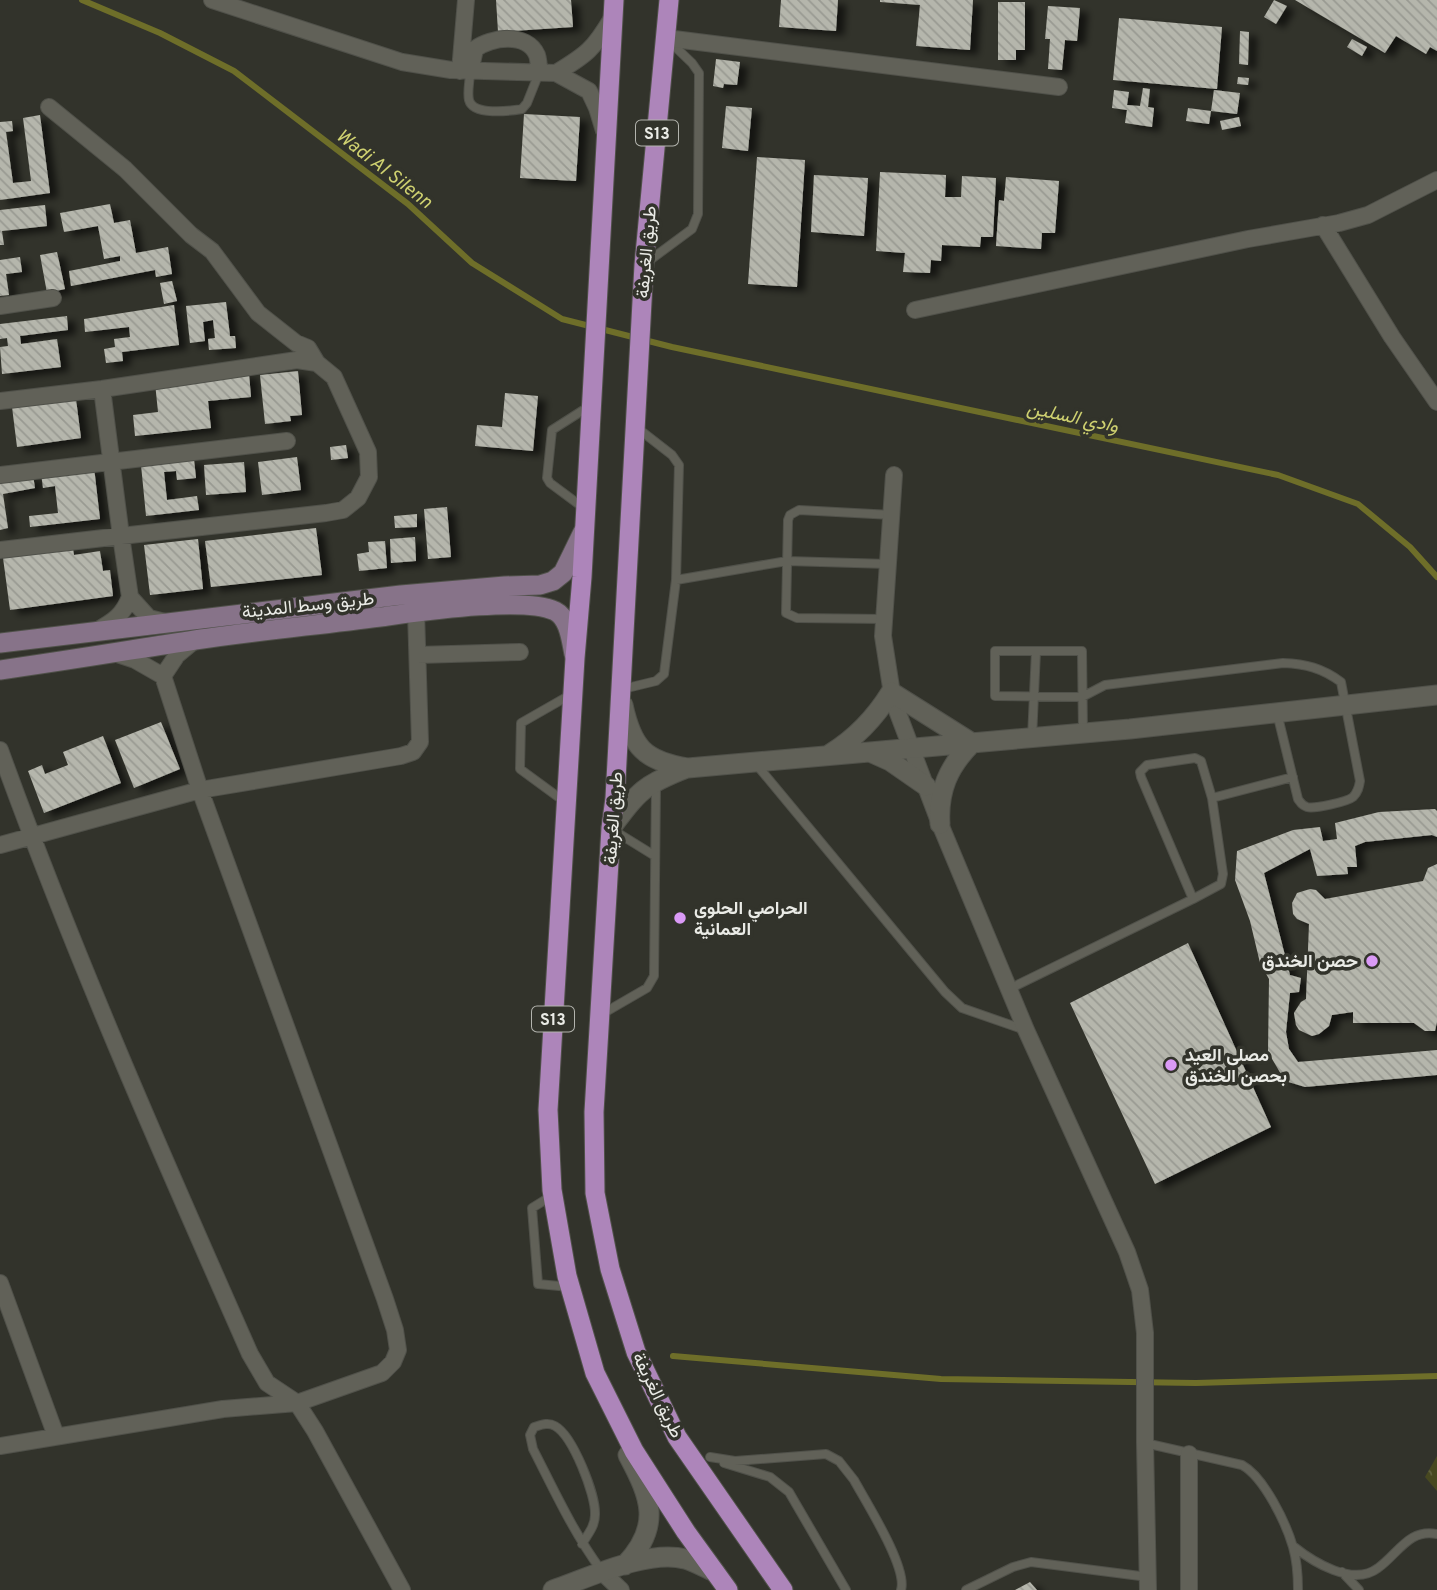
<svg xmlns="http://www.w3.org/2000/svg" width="1437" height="1590" viewBox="0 0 1437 1590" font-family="Overpass,Vazirmatn,sans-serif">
<defs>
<pattern id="forest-crowns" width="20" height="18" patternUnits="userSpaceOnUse" patternTransform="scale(1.75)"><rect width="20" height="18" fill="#474820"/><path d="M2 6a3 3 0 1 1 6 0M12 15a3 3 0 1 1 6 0" fill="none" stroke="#626340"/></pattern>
<pattern id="building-back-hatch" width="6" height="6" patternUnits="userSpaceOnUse" patternTransform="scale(1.75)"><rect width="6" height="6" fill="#b5b6ac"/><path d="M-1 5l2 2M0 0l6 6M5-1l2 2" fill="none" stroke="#999a92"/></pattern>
<filter id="shadow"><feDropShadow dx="8" dy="4.5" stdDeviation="3.5" flood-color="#0009"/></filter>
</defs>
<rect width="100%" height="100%" fill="#32332b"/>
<path fill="url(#forest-crowns)" d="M1437,1456V1491L1425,1477Z"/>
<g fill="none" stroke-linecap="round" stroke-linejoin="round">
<path stroke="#6e6e29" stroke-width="6" d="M82,0L160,33L234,71L408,204L472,263L562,319L672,347L1278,475L1358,504L1410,547L1437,577
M673,1356L941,1379L1196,1383L1437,1376"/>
</g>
<path fill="url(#building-back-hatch)" filter="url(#shadow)" d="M496,0H571L573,27L498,32Z
M781,0H838L836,31L779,27Z
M880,0H973L970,50L916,46L920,5L880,2Z
M1274,0L1287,6L1276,24L1264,17Z
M1295,0H1437V51L1430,47L1426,54L1396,36L1385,53Z
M998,2H1025V50H1016V60H998Z
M1048,6L1080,8L1077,41L1065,40L1062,70L1048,69L1050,39H1045Z
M1119,18L1222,27L1217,89L1113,80Z
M1240,31L1249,32L1248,65L1239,64Z
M1352,39L1367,47L1362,56L1347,47Z
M716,59L740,62L737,85L724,84L723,88L713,86Z
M1238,77L1249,78L1248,85L1237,84Z
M1143,88L1150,89L1148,107L1154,108L1152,127L1125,123L1127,110L1112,108L1114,90L1129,92L1127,105L1140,106Z
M1214,90L1240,93L1237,114L1211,111Z
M726,106L752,108L748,151L722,148Z
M1188,108L1211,111L1209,124L1186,121Z
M524,114L580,117L576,181L520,178Z
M40,115L50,193L0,200V122L12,121L13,131L6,132L13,183L31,181L23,118Z
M1239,117L1241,126L1222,130L1220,121Z
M757,157L805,160L797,287L748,284Z
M880,172L946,175L945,197H961L962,176L996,178L993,237H981L980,247L942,245L941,261L931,260L930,273L903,272L905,253L876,251Z
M814,175L868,178L864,236L811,232Z
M1006,177L1059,181L1055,233H1042L1041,249L996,246L999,200L1004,201Z
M110,204L114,223L130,220L136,253L168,247L172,274L156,277L155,270L71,286L69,271L120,261V256L104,259L98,226L64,232L60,213Z
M45,205L47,226L2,231L4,245H0V210Z
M57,252L65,289L47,293L40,255Z
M20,257L22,272L6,274L9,295L0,296V260Z
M172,281L177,301L164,304L160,283Z
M226,302L230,336H235L236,348L209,350L208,339L215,338L213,320L203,322L205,341L190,343L186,306Z
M174,305L179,345L122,352L123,361L106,363L104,349L115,347L114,339L130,337L129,327L85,332L84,319Z
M67,316L68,330L20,336L21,344L57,339L61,367L2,374L0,347L8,346L7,338L0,339V324Z
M298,371L302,415L290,416L291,421L265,424L260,375Z
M249,373L251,397L208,401L211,428L135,436L133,415L158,412L155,383Z
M505,393L538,396L533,451L475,446L477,425L502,427Z
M76,399L81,438L17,447L12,407Z
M346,445L348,458L331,460L330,447Z
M297,457L301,490L262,495L258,462Z
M194,459L196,478L177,480L176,471L164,472L167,500L197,496L199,510L146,516L141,465Z
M244,462L246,492L206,495L204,465Z
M94,467L100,519L30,527L29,516L58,513L55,486L43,488L41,473Z
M33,475L35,488L3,494L8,528L0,530V480Z
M447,507L451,557L428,559L424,509Z
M417,514V527L395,528L394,516Z
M316,528L322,575L211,587L205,541Z
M415,537L416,561L391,563L390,539Z
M198,539L203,589L150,595L144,545Z
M385,541L387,568L359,571L357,554L369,552L368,542Z
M73,548L74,555L100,551L103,571L110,570L113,596L10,610L3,558Z
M161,722L180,769L134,788L115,740Z
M103,736L121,783L44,813L28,771L42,765L45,774L68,765L63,752Z
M1435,809L1437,811V837L1432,835L1365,842L1355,846L1357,867H1347L1348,874L1317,876L1310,849L1264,873L1290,975L1301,978L1299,992L1290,993L1286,1032L1289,1049L1298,1062L1437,1050V1075L1305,1087L1285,1081L1268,1052L1269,979L1260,963L1250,921L1235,880L1237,851L1293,830L1320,827L1323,841L1337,839L1335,823L1379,812Z
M1437,864V1022L1435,1031H1425L1414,1023H1353V1012L1332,1015L1329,1026L1319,1034L1312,1036L1299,1030L1296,1025L1294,1013L1301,1002L1306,999L1309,924L1297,919L1293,914L1292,903L1297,893L1310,889L1316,890L1325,899L1423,881L1428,868Z
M1188,943L1271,1127L1155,1184L1070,1003Z
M1030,1582L1037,1590H1015Z"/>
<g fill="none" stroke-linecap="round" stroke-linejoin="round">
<g stroke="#50514a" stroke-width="10">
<path id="service" d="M470,72C470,80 467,92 469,100C473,116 510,111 522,109L527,103L539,73
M646,263L692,229L698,214L699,73L692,63L668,40
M585,509L550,483L547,478L552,430L588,407
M676,580L787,561L888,564
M884,619L797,618L786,613L788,520L790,515L799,510L892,515
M623,689L656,681L664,674L676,580L679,465L672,455L636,427
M1083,733L1082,651H995V696L1082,697L1105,685L1283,663C1306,664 1322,668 1341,682L1360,781C1359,787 1358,792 1353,797C1347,802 1314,809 1307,807C1301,805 1301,803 1298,799L1277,713
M1032,738L1036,651
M756,764L945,992L962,1008L1025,1030
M1212,798L1293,777
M565,802L520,769L521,723L570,695
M613,830L655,856
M1009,989L1193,899L1221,884L1223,874L1212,798L1201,761L1195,758L1147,765L1140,772L1141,777L1193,899
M602,1014L647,988L654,976L656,785
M553,1195L532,1208L538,1284L570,1287
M1145,1443L1242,1465C1264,1477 1286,1523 1293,1547C1297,1561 1298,1575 1298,1590
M710,1457L735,1461L826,1454L839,1461L854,1480C866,1502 908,1568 901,1590
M724,1463L770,1477L789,1492L846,1590
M582,1544C588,1534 595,1526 595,1515C596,1495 573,1436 555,1426C548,1422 541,1425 534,1427L530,1435L533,1449C554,1490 573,1532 601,1570
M1293,1546C1313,1562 1353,1587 1378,1568C1398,1554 1409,1528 1437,1534
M1342,1572L1359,1590
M966,1590L1013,1567L1031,1562L1148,1577"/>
</g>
<g stroke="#50514a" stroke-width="18">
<path id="minor" d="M212,0L402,62L451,70L556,73L589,91L597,108L604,131
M666,38L1059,87
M460,71L466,0
M470,72L475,49C491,37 527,32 537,55C539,61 539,67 539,73
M556,73C586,55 594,49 612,18
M49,107L125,169L191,235L212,251L258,313L296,343L308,348L317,363
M1323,225L1392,337L1437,402
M0,306L53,298
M915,310L1248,239L1339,223L1368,215L1437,180
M0,401L102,389L297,360L317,363L334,377L368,452L369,477L358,498L343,510L326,513L121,536L130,597
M0,475L287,441
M894,475L883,636L893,700L940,824L1026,1030L1127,1252L1140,1290L1145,1333V1443L1148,1590
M0,550L121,536L102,389
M98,630C114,621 123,615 130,597L149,618L165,622
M117,654L135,660L163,676L177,655L195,640
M418,655L520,652
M0,750C74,955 162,1155 250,1354L267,1383L297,1403L315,1431L402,1590
M0,845L200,790L401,756L413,752L420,742L416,612
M0,1283L56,1436
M0,1446L223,1409L297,1403L382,1373L393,1362L398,1350L395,1330L385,1299L200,790L163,676
M603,1573L621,1590
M1189,1590V1454"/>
</g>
<g stroke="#50514a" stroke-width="21">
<path id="tertiary" d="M623,705C632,747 644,761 688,768L1130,729L1437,695
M870,752L890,761L926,786
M830,754C856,738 875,718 891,692L972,743C948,767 938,791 940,824
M611,828C639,791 643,785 687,768
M625,1565C662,1526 651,1498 628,1455
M553,1590C588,1578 648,1549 685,1559C695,1562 705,1568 715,1572"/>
</g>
<g stroke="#50514a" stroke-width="21">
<path id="secondary" d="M0,643L401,595L505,586L540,585L553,581L563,573L583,532
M0,670C65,661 130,650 195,640C256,631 319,625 380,617C418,612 523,596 555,611C569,618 571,640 574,654"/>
</g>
<g stroke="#50514a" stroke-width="21">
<path id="primary" d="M614,0L582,577L575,658L548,1110L552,1190L567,1276L595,1373L634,1451L686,1532L728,1590
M669,0L644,265L615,798L611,828L594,1112L595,1193L610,1269L636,1352L677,1437L783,1590"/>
</g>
<use href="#service" stroke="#616158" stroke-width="8"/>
<use href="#minor" stroke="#616158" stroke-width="16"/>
<use href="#tertiary" stroke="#616158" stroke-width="19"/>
<use href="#secondary" stroke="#877389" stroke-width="19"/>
<use href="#primary" stroke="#ad85ba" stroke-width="19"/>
</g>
<g fill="#da9af6" stroke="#32332b" stroke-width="2.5">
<circle cx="680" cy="918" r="7"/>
<circle cx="1372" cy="961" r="7"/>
<circle cx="1171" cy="1065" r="7"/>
</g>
<g text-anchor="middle" stroke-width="7" stroke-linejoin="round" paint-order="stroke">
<g fill="#32332b" stroke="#b3b4ae" stroke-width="2">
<rect x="636" y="120.5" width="42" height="25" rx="5"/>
<rect x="532" y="1006.5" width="42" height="25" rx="5"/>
</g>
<g font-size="16" font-weight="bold" fill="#eaebe6">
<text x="657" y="139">S13</text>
<text x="553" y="1025">S13</text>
</g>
<g font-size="18" fill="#eaebe6" stroke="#32332b">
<text transform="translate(646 252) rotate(-85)" y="6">طريق الغريفة</text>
<text transform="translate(308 605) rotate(-6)" y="6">طريق وسط المدينة</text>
<text transform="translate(613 818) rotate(-86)" y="6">طريق الغريفة</text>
<text transform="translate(658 1395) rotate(64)" y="6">طريق الغريفة</text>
</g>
<g font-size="18" font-weight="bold" fill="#eaebe6" stroke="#32332b" text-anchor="start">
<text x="694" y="914">الحراصي الحلوى<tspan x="694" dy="21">العمانية</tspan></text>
<text x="1358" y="967" text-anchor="end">حصن الخندق</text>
<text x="1185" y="1061">مصلى العيد<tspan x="1185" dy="21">بحصن الخندق</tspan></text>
</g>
<g font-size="19" font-style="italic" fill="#cfd170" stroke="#32332b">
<text transform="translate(385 168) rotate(38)" y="7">Wadi Al Silenn</text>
<text transform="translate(1073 416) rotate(12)" y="7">وادي السلين</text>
</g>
</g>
</svg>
